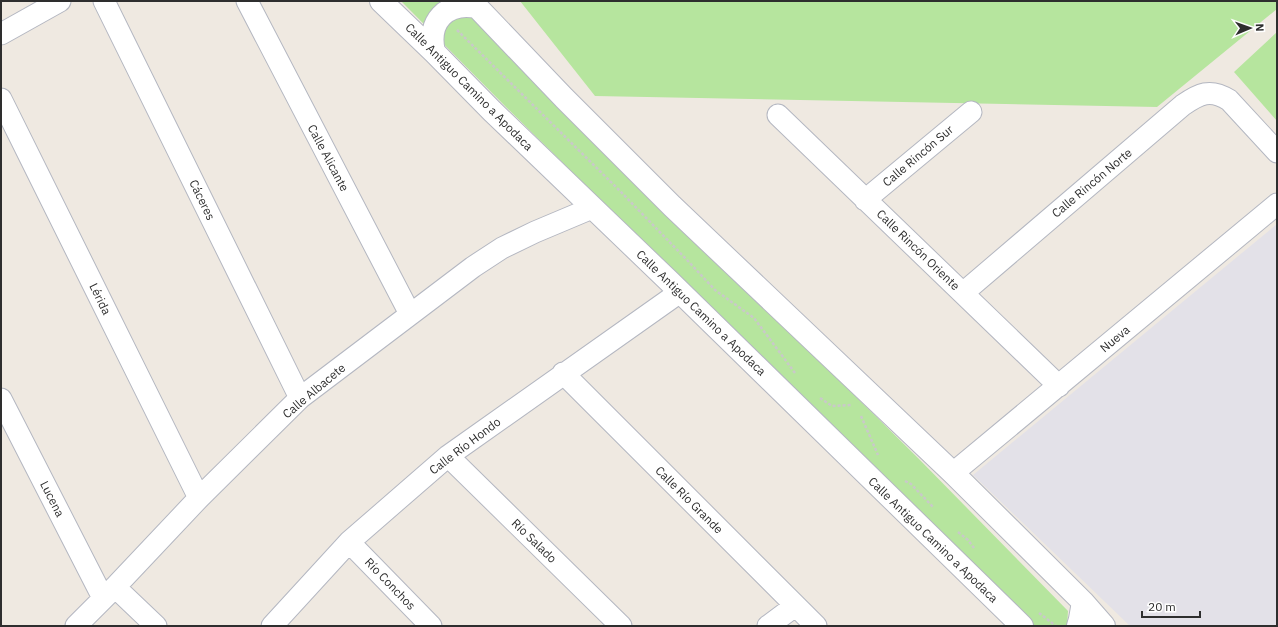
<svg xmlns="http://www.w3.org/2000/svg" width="1278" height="627" viewBox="0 0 1278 627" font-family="'IBM Plex Sans',sans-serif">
<rect width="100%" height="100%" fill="#efe9e1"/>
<path fill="#e3e1e8" d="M1277,224V626H1130L973,475Z"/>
<path fill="#b6e59e" d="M401,1H456L918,458L1068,611L1067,626H1034L504,105Z
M520,1H1277V9L1157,107L595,96Z
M1277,32V121L1234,72Z"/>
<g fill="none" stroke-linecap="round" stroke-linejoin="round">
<g stroke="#b4b7c1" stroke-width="23">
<path id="minor" d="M104,1L300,398
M247,1L410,314
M1,34L60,1
M1,99L199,498
M778,115L1059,386
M865,200L971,112
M963,293L1183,105C1199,94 1210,88 1229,100L1277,152
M563,373L816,626
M1,399L103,598
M448,456L621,626
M953,473L1277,204
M349,542L431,626
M115,587L156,626
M76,626L115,587L199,498L300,398L473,267L502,248L535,232L592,208
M272,626L349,542L448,456L680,292
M768,626L795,606"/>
</g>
<g stroke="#b4b7c1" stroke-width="24">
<path id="tertiary" d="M381,1L434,52L492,111L669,281L1022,626
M469,1L477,7L564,98L672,206L953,473L1083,602L1104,626
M434,52C427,22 446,1 477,7
M1078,626L1080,619L1083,602"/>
</g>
<path stroke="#c9c9c9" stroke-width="2.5" stroke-dasharray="3 2" stroke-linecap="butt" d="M457,30L619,190L687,260L715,290L754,318L795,373
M820,398L832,406L851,405
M861,416L878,455
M905,481L911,484L933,507
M958,532L968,540L974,548
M1039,613L1056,626"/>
<use href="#minor" stroke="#fff" stroke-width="21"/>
<use href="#tertiary" stroke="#fff" stroke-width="22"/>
</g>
<g text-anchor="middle" stroke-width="3" stroke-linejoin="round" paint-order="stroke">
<g font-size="12" fill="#2e2e2e" stroke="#fff">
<text transform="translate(469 87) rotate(45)" y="4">Calle Antiguo Camino a Apodaca</text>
<text transform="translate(918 156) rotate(-40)" y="4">Calle Rincón Sur</text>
<text transform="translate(328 158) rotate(62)" y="4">Calle Alicante</text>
<text transform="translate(1092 183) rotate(-40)" y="4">Calle Rincón Norte</text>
<text transform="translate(202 200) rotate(64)" y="4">Cáceres</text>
<text transform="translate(918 250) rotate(44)" y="4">Calle Rincón Oriente</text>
<text transform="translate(100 299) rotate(64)" y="4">Lérida</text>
<text transform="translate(701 313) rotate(44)" y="4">Calle Antiguo Camino a Apodaca</text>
<text transform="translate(1115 339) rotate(-40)" y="4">Nueva</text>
<text transform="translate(314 391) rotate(-40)" y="4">Calle Albacete</text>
<text transform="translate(465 446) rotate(-37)" y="4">Calle Río Hondo</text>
<text transform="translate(52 499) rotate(63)" y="4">Lucena</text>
<text transform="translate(689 500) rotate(45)" y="4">Calle Río Grande</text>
<text transform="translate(933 540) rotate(44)" y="4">Calle Antiguo Camino a Apodaca</text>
<text transform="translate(534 541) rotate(44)" y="4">Río Salado</text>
<text transform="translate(390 584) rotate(46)" y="4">Río Conchos</text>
</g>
</g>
<rect width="1278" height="627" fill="none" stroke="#2e2e2e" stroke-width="4"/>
<g transform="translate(1250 28) rotate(88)" stroke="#ffffff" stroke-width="3" paint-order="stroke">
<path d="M0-3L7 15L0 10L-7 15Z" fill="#2e2e2e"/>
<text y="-6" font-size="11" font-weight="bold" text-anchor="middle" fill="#2e2e2e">N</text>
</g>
<path d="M1142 611v6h58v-6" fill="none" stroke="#2e2e2e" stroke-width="2"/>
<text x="1148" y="611" font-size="12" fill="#2e2e2e" stroke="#ffffff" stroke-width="3" paint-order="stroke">20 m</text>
</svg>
